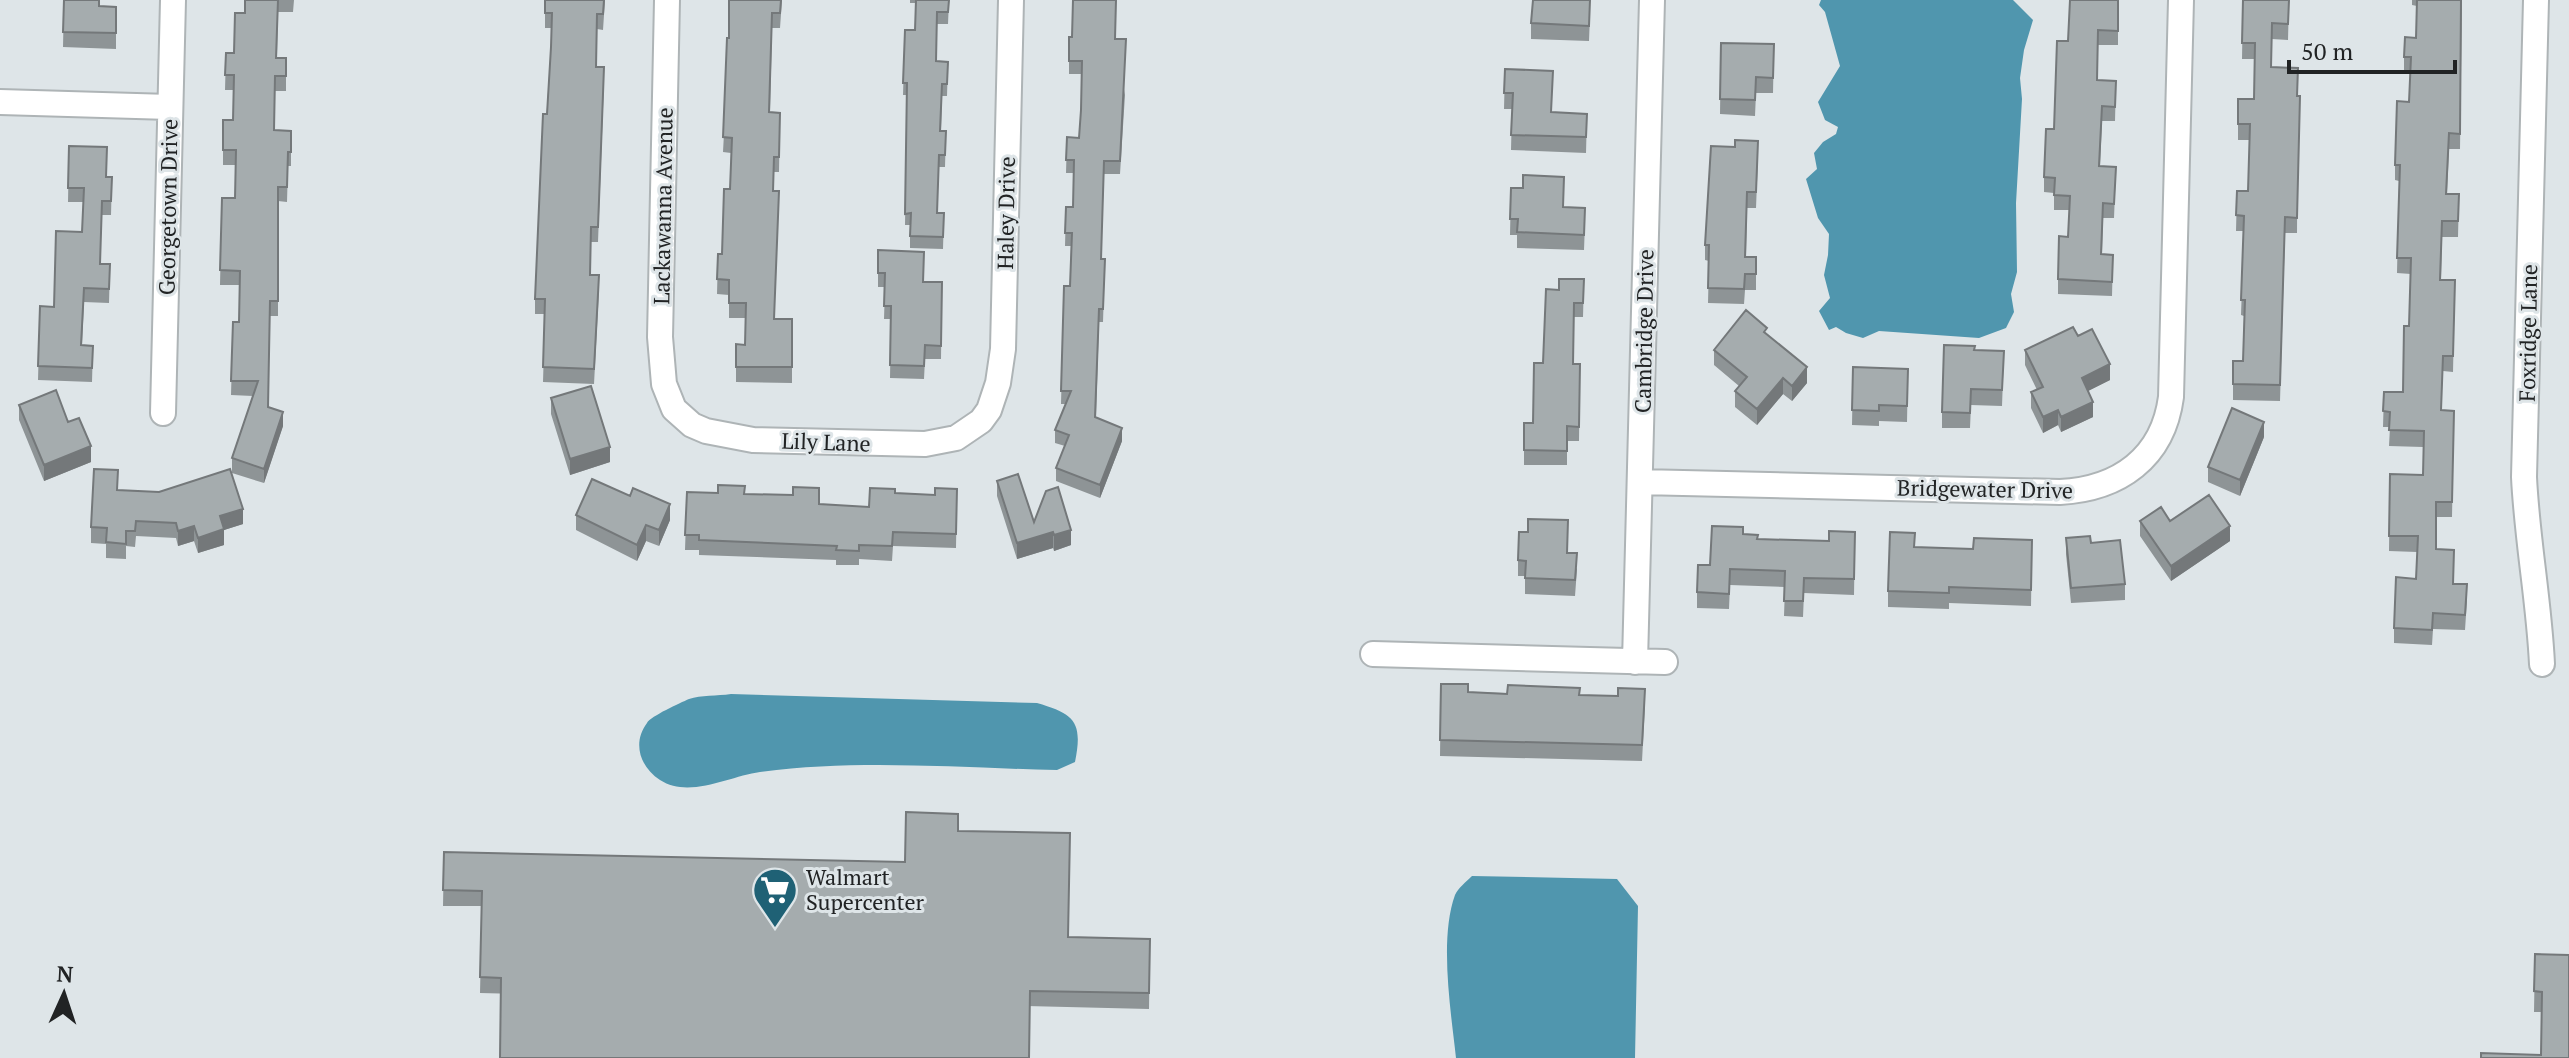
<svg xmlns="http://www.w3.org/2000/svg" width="2569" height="1058" viewBox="0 0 2569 1058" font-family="'PT Serif',serif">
<rect width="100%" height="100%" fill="#dee5e8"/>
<path fill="#5096ae" d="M1821,0H2013L2033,20L2024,50L2020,78L2022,99L2016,203L2017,272L2011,294L2014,312L2006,328L1979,338L1879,331L1863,338L1846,333L1836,327L1829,330L1819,311L1830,298L1824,275L1828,255L1829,234L1818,218L1806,179L1817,169L1814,153L1823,142L1836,134L1838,127L1825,120L1818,102L1840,66L1825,12L1819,5Z
M731,694L1037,703C1075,714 1083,722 1075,762L1057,770C959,768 858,759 760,772C730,776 689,799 660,780C640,767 632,743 647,723C651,716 680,703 689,699C701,695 717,696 731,694Z
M1472,876L1617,879L1638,906L1635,1058H1456C1451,1012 1439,939 1455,895C1458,888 1466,882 1472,876Z"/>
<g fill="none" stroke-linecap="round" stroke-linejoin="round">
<g stroke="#aeb4b6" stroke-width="28">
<path id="minor" d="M667,0L660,337L664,384L674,409L692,425L706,431L753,440L925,444L956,438L981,421L989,410L998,383L1003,349L1011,0
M2536,0L2524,477C2527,540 2539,601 2542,664
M0,102L170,107
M163,413L173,0
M1640,482L2060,492C2119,489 2163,458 2171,397L2181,0
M1373,654L1665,662
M1635,662L1652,0"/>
</g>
<use href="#minor" stroke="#fff" stroke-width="24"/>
</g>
<path fill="#8e9496" d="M64,0L99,6L116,7V49L63,47Z
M245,0H294L293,12H278L277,58H286V91H275L274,130L291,131V166H288L287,202L278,201V316H270L268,407L283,426L264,483L232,473V458L253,396L231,395L233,322H239V285H220L222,198H235L236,165H223V120H233L234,90H225L226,53H234L245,13Z
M545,0H605L603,30L597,29V67L604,82L598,242H591L590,275L599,290L594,384L543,382L545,314H535V299L552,28H545Z
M782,0L780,28H772L770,112L780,113L779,172H774V191L775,319H792V383L736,382V344L745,345L746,318H729V295L717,294L718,254H722L730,189L731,153L723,152L729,38Z
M910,0H949L948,24H937L936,61L948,62L947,96H942L941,131H946L945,167H939L937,213H944L943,249L910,248V225H905L907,95H903L905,30H915L916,3H910Z
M2118,0V45H2098L2097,80L2116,81L2115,121H2102L2100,166L2116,167L2114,218H2103L2102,254L2113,255L2112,296L2058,294V279L2068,237L2070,210H2054V193L2044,192V177L2054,129L2068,41Z
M2243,0H2289L2288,40L2272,39V67L2298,68L2297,233H2285L2280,401L2233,400V361H2243L2244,316L2241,315L2244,231H2236L2237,191H2248L2250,140H2238V99H2254L2255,59H2242Z
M2412,0H2462L2460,149H2449L2447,194H2459L2458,237H2442L2441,280H2455L2453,372L2443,371L2441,410L2454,411L2452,517H2436V549L2453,584L2467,600L2465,630L2433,629L2432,645L2394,643V628L2416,579L2417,552L2389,551L2390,474L2423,475V447L2389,446L2390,427H2383L2384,392H2403L2409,326L2411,274L2397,273L2399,181L2395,180V165L2409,102L2410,73H2404V57L2416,38L2417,6L2412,5Z
M1590,15L1589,41L1531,39V23Z
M1069,37L1115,39L1125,95L1120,174H1104L1101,259H1105L1103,322H1099L1096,418L1122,441L1100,498L1056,481V468L1065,446L1055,443V430L1066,404H1061L1064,286H1070L1071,246H1065L1066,207H1073L1074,173H1066L1067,137L1079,138L1081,110L1082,74H1069Z
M1721,43L1774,44L1773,93H1756L1755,116L1720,114Z
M1505,69L1552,113L1587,114L1586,153L1511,150L1512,109H1504Z
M69,146L107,177H112L111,215H102L100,264H110L109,303L84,302L82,345L93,346L92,382L38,380L40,306L54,307L82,232L83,202H68Z
M1758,157L1756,208H1747L1746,257H1756V290H1745L1744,304L1708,303L1709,261L1705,260V245Z
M1511,188L1563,207L1585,223L1584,250L1517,248V235H1510Z
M878,250L923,282H942L941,359H925L924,379L890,378L891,319H884L885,287H878Z
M1584,279L1583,317H1574L1573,364H1580L1579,441H1567V465H1524V423H1533L1543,363L1559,290Z
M1767,335L1807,383L1792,401L1783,394L1757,425L1735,407V391L1739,386L1714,365V350Z
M1974,350L2004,351L2002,406L1971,405L1970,428H1942V412Z
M2025,350L2110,380L2088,391L2093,417L2061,432L2058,425L2043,433L2031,408V392L2037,390L2025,365Z
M1853,367L1908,369L1907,422L1879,421V426L1852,425Z
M551,398L610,462L570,475L551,414Z
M19,405L68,422L91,462L44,481L19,420Z
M2264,437L2240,496L2208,482V467Z
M997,481L1034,522L1071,545L1054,551L1053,548L1017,559L997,496Z
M957,489L956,548L893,546L892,561L859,559V565H836V560L699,555V550H685L687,492L744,494L819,504L869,507L895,493L935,495Z
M118,490L243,524L224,530V545L198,553L194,541L178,546L176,538L136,536L135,547L126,546V559L106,558V544L91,543V527Z
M576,515L670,520L659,546L646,541L637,561L576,530Z
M2140,521H2170L2230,541L2171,581L2140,536Z
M1855,532L1854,595L1804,593L1803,617L1784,616L1785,587L1730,585L1729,609L1697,608V592L1710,565L1743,534L1757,539L1829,541Z
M2066,538L2091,543L2125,584V600L2071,603L2066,554Z
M2032,540L2031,606L1949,603V609L1888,607V591L1915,547L1973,549Z
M1567,553L1577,569L1575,596L1525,594V576H1518V560Z
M1441,684L1468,692L1580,695L1645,705L1642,761L1440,756Z
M958,831L1068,937L1150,939L1149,1009L480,993L482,906H443L444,852L905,862Z
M2535,954L2569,955L2541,1055L2542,1012H2534Z"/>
<path fill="#74787a" d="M2110,364V380L2082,394V378Z
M1807,367V383L1792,401V386Z
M1783,378V394L1757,425V409Z
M2093,402V417L2061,432V417Z
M2058,410V425L2043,433V417Z
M283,412V426L264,483V469Z
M2264,422V437L2240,496V480Z
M1122,428V441L1100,498V485Z
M91,446V462L44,481V465Z
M610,447V462L570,475V459Z
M670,504V520L659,546V530Z
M243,509V524L224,530V545L198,553V538L220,516Z
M646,525V541L637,561V545Z
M194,526V541L178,546V531Z
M2230,526V541L2171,581V566Z
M1071,530V545L1054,551V535Z
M1053,532V548L1017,559V543Z"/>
<path fill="#a5acae" stroke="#74787a" stroke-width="2" d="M64,0H99V6L116,7V33L63,32Z
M245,0H278L276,58H286V76H275L274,130L291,131V152H288L287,187H278V301H270L268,407L283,412L264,469L232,458L258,381H231L233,322H239L240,271L220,270L222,198H235L236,150H223V120H233L234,75H225L226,53H234L235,13H245Z
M545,0H604L603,14H597L596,67H604L598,227H591L590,275H599L594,369L543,367L545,299H535L543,114H547L551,47L552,13H545Z
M729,0H781L780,13H772L769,112L780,113L779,157H774L773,191H779L774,319H792V367H736V344L745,345L746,303H729V280L717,279L718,254H722L724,189H730L732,138L723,137L727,38H729Z
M916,0H949L948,12H937L936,61L948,62L947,84H942L940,131H946L945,155H939L937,213H944L943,237L910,236L911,213L905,214L907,83H903L905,30H915Z
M1073,0H1116L1115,39H1126L1120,161H1104L1101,259H1105L1103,309H1099L1095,417L1122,428L1100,485L1056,468L1069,435L1055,430L1071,391H1061L1064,286H1070L1072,233H1065L1066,207H1073L1074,160H1066L1067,137L1079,138L1081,110L1082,61H1069V37H1072Z
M1533,0H1590L1589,26L1531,23Z
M2070,0H2118V31L2098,30L2097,80L2116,81L2115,107L2102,106L2099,166L2116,167L2114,204L2103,203L2101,254L2113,255L2112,282L2058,279L2059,236L2068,237L2070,196L2054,195L2055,178L2044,177L2046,129H2054L2057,41H2068Z
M2243,0H2289L2288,24L2272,23L2271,67L2298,68L2297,96H2300L2297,218L2285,217L2280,385L2233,384V361H2243L2245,300H2241L2244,216L2236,215L2237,191H2248L2250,124H2238V99H2254L2255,43H2242Z
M2417,0H2461L2460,134L2449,133L2446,194H2459L2458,221H2442L2440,280H2455L2453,356H2443L2441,410L2454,411L2452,502H2436V549L2454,550L2453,584H2467L2465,615L2433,613L2432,630L2394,628L2396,577L2416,579L2418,536H2389L2390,474L2423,475L2424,431L2389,430L2390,412L2383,411L2384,392H2403L2404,326H2409L2411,258H2397L2400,165H2395L2397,101L2409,102L2411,57H2404L2405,37L2416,38Z
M1721,43L1774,44L1773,78L1756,77L1755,100L1720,99Z
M1505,69L1553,71L1551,112L1587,114L1586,137L1511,135L1513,93H1504Z
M1735,140L1758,141L1756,192H1747L1745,257H1756V274H1745L1744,289L1708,288L1709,245H1705L1711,146L1735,147Z
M69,146L107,147L106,177H112L111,201H102L100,264H110L109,289L84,288L81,345L93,346L92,368L38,366L40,306L54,307L56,231L82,232L84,188H68Z
M1523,175L1564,177L1563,207L1585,208L1584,235L1517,232L1518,219H1510L1511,188H1523Z
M878,250L924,252L923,282H942L941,346L925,345L924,366L890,365L891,306H884L885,273H878Z
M1559,279H1584L1583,303H1574L1573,364H1580L1579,427L1567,426V451L1524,450V423H1533L1534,363H1543L1546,289L1559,290Z
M1746,310L1767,328L1764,332L1807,367L1792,386L1783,378L1757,409L1735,391L1747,377L1714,350Z
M2073,327L2078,336L2092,329L2110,364L2082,378L2093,402L2061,417L2058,410L2043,417L2031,392L2043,387L2025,350Z
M1944,345L1975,346L1974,350L2004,351L2002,390L1971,389L1970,413L1942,412Z
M1853,367L1908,369L1907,406L1879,405V411L1852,410Z
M591,386L610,447L570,459L551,398Z
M56,390L68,422L79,418L91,446L44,465L19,405Z
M2232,408L2264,422L2240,480L2208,467Z
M94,469L118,470L117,490L159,492L230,469L243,509L220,516L224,529L198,538L194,526L178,531L176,523L136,521L135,531H126V544L106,542L107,528L91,527Z
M1018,474L1034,522L1046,491L1058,487L1071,530L1054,535L1053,532L1017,543L997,481Z
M592,479L630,496L633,488L670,504L659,530L646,525L637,545L576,515Z
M718,485L745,486L744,494L793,495V487L819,488V504L869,507L870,488L895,489V493L935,495V488L957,489L956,534L893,532L892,546L859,545V551L836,550L837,546L699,540V535H685L687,492L718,493Z
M2209,495L2230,526L2171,566L2140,521L2161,507L2170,521Z
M1528,519L1568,520L1567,553H1577L1575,580L1525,578L1526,561L1518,560L1519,532H1528Z
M1712,526L1743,527V534L1758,535L1757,539L1829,541V531L1855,532L1854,579L1804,578L1803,601H1784L1785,571L1730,569L1729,594L1697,592L1698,565H1710Z
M1890,532L1915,533L1914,547L1973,549L1974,538L2032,540L2031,590L1949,587V593L1888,591Z
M2090,536L2091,543L2120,540L2125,584L2071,588L2066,538Z
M1441,684H1468V692L1507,694L1508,685L1580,688L1579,695L1618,696V688L1645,689L1642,745L1440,740Z
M906,812L958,814V831L1070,833L1068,937L1150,939L1149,993L1030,991L1029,1058H500L501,978L480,977L482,891L443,890L444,852L905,862Z
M2535,954L2569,955V1058H2481V1053L2541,1055L2542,992L2534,991Z"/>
<defs>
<g id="supermarket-pin" transform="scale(2.3)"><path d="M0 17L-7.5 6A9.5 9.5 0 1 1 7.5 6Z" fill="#1f6175" stroke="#dee5e8"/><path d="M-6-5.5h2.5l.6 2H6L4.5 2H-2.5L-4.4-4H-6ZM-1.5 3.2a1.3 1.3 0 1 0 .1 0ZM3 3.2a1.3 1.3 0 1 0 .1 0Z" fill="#fff"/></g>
</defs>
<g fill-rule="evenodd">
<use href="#supermarket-pin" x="775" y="890"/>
</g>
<g text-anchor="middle" stroke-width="6" stroke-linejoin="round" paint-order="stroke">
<g font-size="22" fill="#212324" stroke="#dee5e8">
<text transform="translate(663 206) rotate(-89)" y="8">Lackawanna Avenue</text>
<text transform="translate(168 207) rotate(-89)" y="8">Georgetown Drive</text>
<text transform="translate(1006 213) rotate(-89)" y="8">Haley Drive</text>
<text transform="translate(1644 331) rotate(-89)" y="8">Cambridge Drive</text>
<text transform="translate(2528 333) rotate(-89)" y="8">Foxridge Lane</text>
<text transform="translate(826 442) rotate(2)" y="8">Lily Lane</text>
<text transform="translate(1985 489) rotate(1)" y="8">Bridgewater Drive</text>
</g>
<g font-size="22" fill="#212324" stroke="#dee5e8" text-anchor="start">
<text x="806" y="885">Walmart<tspan x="806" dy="25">Supercenter</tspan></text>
</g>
</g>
<g transform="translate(64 994) rotate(3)" stroke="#dee5e8" stroke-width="6" paint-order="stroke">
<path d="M0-6L14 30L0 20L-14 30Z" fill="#212324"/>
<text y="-12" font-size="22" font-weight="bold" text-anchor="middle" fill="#212324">N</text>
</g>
<path d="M2289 60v12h166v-12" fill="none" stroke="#212324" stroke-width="4"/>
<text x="2301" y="60" font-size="24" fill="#212324" stroke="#dee5e8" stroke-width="6" paint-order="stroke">50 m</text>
</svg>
